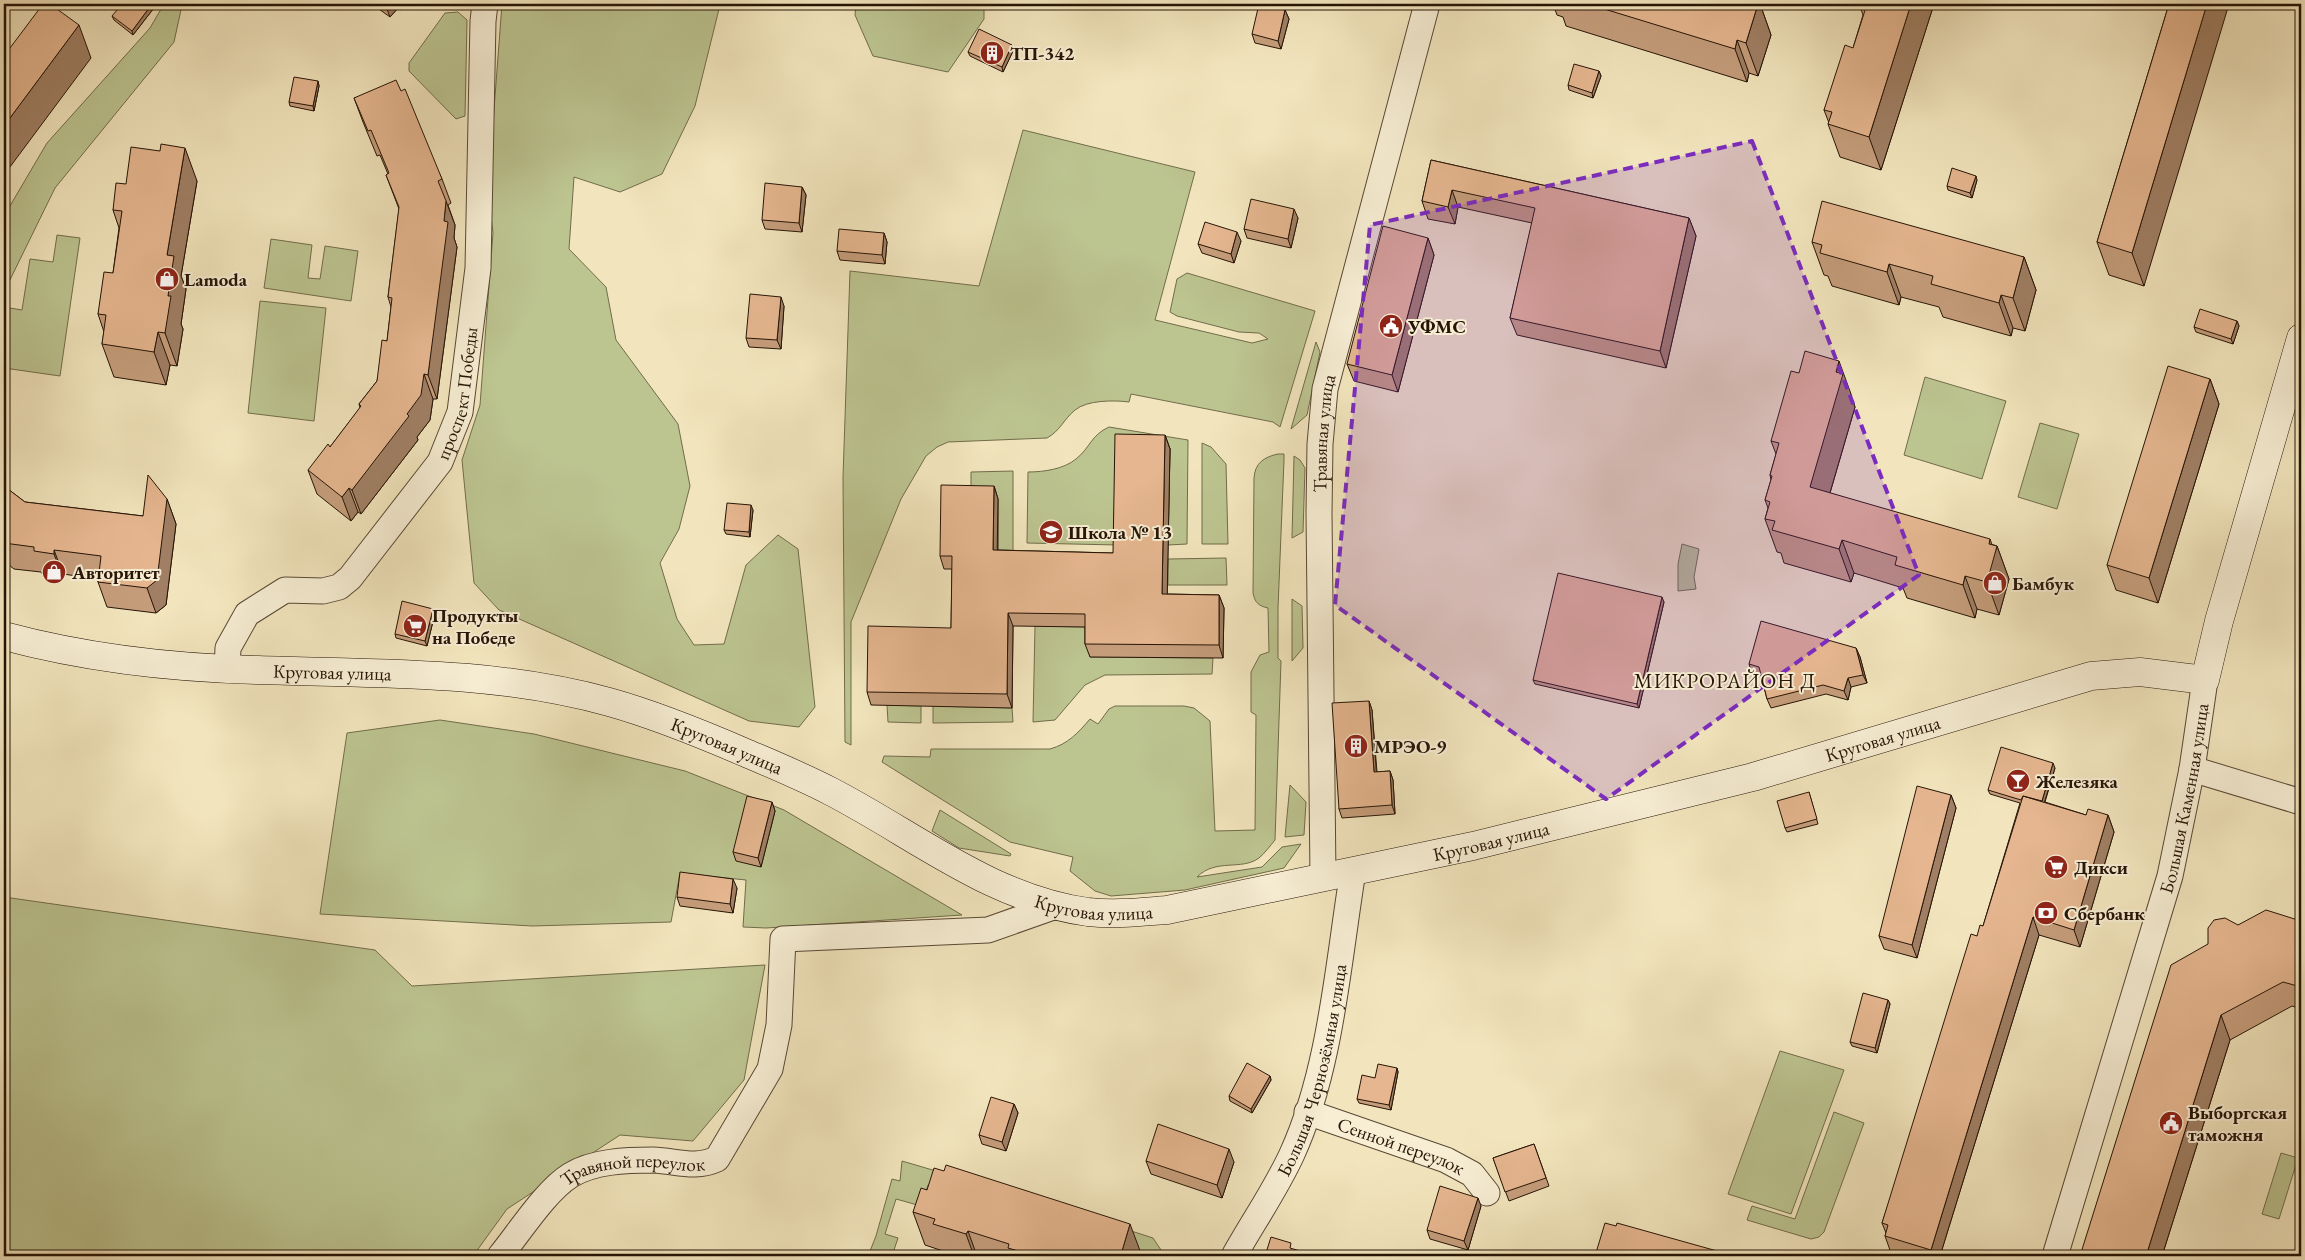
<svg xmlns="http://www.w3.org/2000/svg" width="2305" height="1260" viewBox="0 0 2305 1260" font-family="'EB Garamond',serif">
<rect width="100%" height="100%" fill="#f2e5bd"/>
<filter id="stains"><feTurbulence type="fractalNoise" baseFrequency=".004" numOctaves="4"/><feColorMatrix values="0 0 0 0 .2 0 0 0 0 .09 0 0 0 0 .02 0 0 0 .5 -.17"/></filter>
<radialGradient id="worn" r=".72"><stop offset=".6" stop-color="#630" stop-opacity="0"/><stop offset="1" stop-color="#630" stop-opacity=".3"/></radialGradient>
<path fill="#bcc490" stroke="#716c4b" d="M164,4L182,5L174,42L55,188L4,292V216L47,143L150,28Z
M502,4H707L719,9L695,106L662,174L620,192L574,177L569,249L606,287L616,340L678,424L690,486L679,529L660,563L677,619L694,645L724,644L746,565L778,535L798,549L815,707L799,727L749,721L499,610L474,583L462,460L480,405L493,233L488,189Z
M856,4H984V19L948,72L873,56L855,15Z
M458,12L467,20L465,116L456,119L409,71V63L445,13Z
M1023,130L1195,172L1155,320L1252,343L1268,339L1259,333L1239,332L1177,316L1170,312L1177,279L1187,273L1315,311L1280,427L1273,422L1131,394L1129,402C1114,400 1087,400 1075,410C1064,419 1060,431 1047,438L948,442L937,447L926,456L901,499L851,622V745L845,742L843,477L850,271L979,286Z
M57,235L80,238L60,376L4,368V307L22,310L30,259L53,262Z
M271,239L312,245L308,278L320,279L325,246L358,251L351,301L264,288Z
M260,301L326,308L314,421L248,413Z
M1316,342L1320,352L1307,415L1291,429Z
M1925,377L2006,401L1982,479L1904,455Z
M2040,423L2079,434L2057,509L2018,497Z
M1109,427L1188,440L1187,544L1168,545L1170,448L1118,545L1027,543L1028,472C1044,472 1064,469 1076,459C1090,448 1091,435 1109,427Z
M1202,443L1211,447L1226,464L1228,544H1202Z
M1278,454H1284V460L1278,608V658L1281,661L1275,840C1270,846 1265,853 1259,858C1241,871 1216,858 1197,877L1262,867L1282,847L1301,844L1284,868L1185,890L1111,896L1095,891L1070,871L1073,857L1010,842L882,762L884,756L930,757L931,749H1050C1068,744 1078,733 1090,719L1098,724L1109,709L1115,706H1184L1194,708L1210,721L1215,831L1255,830L1256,715L1251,712V672L1260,655L1269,652L1268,608C1259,606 1255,603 1253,593L1254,478C1255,463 1264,457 1278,454Z
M1294,456L1300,460L1305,468L1303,532L1292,538Z
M1013,471V564L997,563L971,499V472Z
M1682,544L1699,549L1694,577L1696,589L1678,591V564Z
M1226,558L1227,585H1168V559Z
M1292,599L1302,606L1303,648L1292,661Z
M1035,626L1090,627V657L1213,658L1212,674L1105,675L1085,685L1055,720L1033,722Z
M887,705L921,706V723L888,722Z
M933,706L1012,708L1013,722L933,723Z
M440,720L534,734L685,771L784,810L962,915L766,928L743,927L746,880L680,873L671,922L532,926L320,914L347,733Z
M1290,785L1306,802L1304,835L1285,837Z
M940,810L1011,854L1010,856L959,848L932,831Z
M4,897L375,950L412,986L765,965L744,1080L693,1141L620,1135L507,1209L473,1256H4Z
M1780,1051L1844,1070L1791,1214L1728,1194Z
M1834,1112L1864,1123L1824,1232L1819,1237L1811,1239L1747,1220L1752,1206L1795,1219Z
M2281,1153L2298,1158L2279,1219L2262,1214Z
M902,1161L953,1176L928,1185L921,1206L896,1199L885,1234L898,1238L893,1253L902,1256H868L876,1236L892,1179L900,1181Z
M1125,1229L1153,1238L1165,1256H1141Z"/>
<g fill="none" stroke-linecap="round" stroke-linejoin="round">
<g stroke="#594834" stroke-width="27">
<g id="street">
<path id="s1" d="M227,669L228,648L247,614L285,590L323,591L339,587L350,578L440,462L460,412L478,268L483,21L485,4"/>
<path d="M2192,769L2301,802"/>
<path id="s2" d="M1323,877L1319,513L1320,444L1325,389L1427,4"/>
<path id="s3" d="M1307,1112L1446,1160L1472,1174L1487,1193"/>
<path id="s4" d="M500,1256C519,1233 546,1190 571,1175C594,1161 627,1160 653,1160C677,1161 695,1169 717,1159L770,1069L779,1025L783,939L988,930L1056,906"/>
<path id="s5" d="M1234,1256C1253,1222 1276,1189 1292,1154C1331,1069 1338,963 1353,871"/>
<path id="s6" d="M2055,1256L2170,876L2192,769L2205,680"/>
</g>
</g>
<g stroke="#261406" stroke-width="29">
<g id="secondary">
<path id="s7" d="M4,636C86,658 173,668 258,670C378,674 492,670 609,702C656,715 702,734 746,753C774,765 803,777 830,791C914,834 991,899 1088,912C1115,915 1141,912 1167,910L1473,846L1753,777L2091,676L2140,672L2205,680L2219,621L2301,338"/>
</g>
</g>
<use href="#street" stroke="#f7eed4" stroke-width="25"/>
<use href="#secondary" stroke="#f7eed4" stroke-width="28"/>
</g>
<path fill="#c59d7b" stroke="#261406" d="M157,4L133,35L114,20L112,16Z
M372,4H405L401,10L398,8L390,17Z
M1553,4H1760L1771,35L1758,76L1749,73L1747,82L1566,26L1563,17L1557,15Z
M1859,4H1934L1881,170L1840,157L1828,124L1829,123L1824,110L1853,48L1863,15Z
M2169,4L2144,286L2109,275L2097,242Z
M1285,10L1289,19L1281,49L1255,43L1252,34Z
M1012,45L1014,49L1003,72L970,56L968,52Z
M1599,71L1601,76L1593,98L1569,90L1568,85Z
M318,81L319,86L314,111L290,106L289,102Z
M401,91L442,179L451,203L448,205L455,225L454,238L457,247L437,399H433L430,420L417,437L418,440L361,514L358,512L351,521L317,494L308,470L330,447L360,408L359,404L377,381L387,341L391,307L388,297L399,209L386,175L388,174L380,155L377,156L363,122L354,98Z
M1431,160L1689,218L1696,236L1666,368L1517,335L1510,318L1532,223L1458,207L1455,224L1428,219L1422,201Z
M1977,180L1972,198L1948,190L1947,186Z
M197,181L181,276L186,289L181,324L183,329L177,366L170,365L166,385L114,377L102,344L104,332L98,314L113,273L119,228L113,210L126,184Z
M802,187L806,195L802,232L765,229L762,220Z
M1298,218L1291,248L1247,238L1244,229Z
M884,233L887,242L885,264L840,260L837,251Z
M1428,238L1434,255L1398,392L1354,381L1347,364Z
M1241,241L1234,263L1202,253L1198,244Z
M1812,242L2024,257L2036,290L2025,331L2013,328L2011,336L1943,317L1939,307L1901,297L1899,305L1832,286L1828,276L1824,275Z
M784,306L781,349L749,347L746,338Z
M2237,321L2239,326L2233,344L2196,332L2194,327Z
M2210,379L2219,404L2158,603L2116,590L2107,565Z
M1851,394V396L1855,407L1830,493L1997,546L2009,579L1999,615L1977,609L1975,618L1907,598L1903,588L1854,573L1851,582L1784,563L1781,553L1777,552L1765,519L1768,508L1765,500L1771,480L1770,475L1776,454L1771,441Z
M1165,435L1170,449L1167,594L1219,595L1224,608L1223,658L1090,657L1085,644V627L1013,626L1012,708L871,705L867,692L951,628L952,569H944L940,556L994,486L998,499V550L1113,553Z
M4,486L25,502L143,516L167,499L176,524L166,605L156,613L107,607L98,582V579L63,574V578L43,575L41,572L14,569L4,561Z
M753,510L750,537L726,534L724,530Z
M1664,602L1639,708L1535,684L1533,680Z
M433,609L435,613L427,646L396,638L395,634Z
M1856,648L1860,657L1867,683L1851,687L1848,700L1826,694L1771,708L1767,699L1761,675L1752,673L1749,664Z
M1369,701L1372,710L1377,772L1390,771L1393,780L1395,814L1342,818L1339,809Z
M2055,768L2045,802L2086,815H2108L2114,832L2080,947L2039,935L1940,1256H1902L1891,1253L1885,1236L1886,1233L1882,1223L1977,936L1983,926L2020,803L1990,794L1988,790Z
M1809,792L1818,824L1787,832L1785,828Z
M1951,795L1956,808L1917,958L1884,949L1879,936Z
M772,802L775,811L761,867L736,861L733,852Z
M737,888L733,913L680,906L677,897Z
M2301,921V1009L2292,1006L2230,1040L2162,1256L2238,925Z
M1888,1000L1890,1004L1877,1053L1852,1046L1850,1042Z
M1397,1068L1398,1072L1391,1110L1359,1103L1357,1099L1375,1078Z
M1270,1076L1271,1080L1252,1113L1230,1101L1229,1096Z
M1014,1104L1018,1113L1006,1151L982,1144L979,1135Z
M1534,1144L1549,1186L1509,1201L1493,1158Z
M1146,1161L1234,1162L1222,1198L1151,1174Z
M1481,1206L1468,1250L1430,1239L1427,1230Z
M913,1212L1142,1256H945L943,1251L925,1245Z"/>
<path fill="#a07f64" stroke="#261406" d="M152,4H157L133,35L132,31Z
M385,4H396L398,8L390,17Z
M398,4H405L401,10Z
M1758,4H1760L1771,35L1758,76L1746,43Z
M1911,4H1934L1881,170L1869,137Z
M2207,4H2229L2144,286L2132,253Z
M1285,10L1289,19L1281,49L1278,41Z
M79,25L91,58L4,175V126Z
M1737,40L1749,73L1747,82L1735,49Z
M1012,45L1014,49L1003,72L1002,67Z
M1599,71L1601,76L1593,98L1592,93Z
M318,81L319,86L314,111L313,106Z
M185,148L197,181L181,276L186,289L181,324L183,329L177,366L165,333L168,296L167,255Z
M1976,176L1977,180L1972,198L1970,193Z
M802,187L806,195L802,232L799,223Z
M1452,190L1458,207L1455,224L1448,207Z
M446,201L455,225L454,238L457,247L437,399L428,375Z
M1294,209L1298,218L1291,248L1288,239Z
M1689,218L1696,236L1666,368L1660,351Z
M1237,232L1241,241L1234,263L1231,254Z
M884,233L887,242L885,264L882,255Z
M1428,238L1434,255L1398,392L1392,375Z
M2024,257L2036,290L2025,331L2013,298Z
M1889,264L1901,297L1899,305L1887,272Z
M2001,295L2013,328L2011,336L1999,303Z
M781,297L784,306L781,349L777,340Z
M2237,321L2239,326L2233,344L2231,339Z
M158,332L170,365L166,385L154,352Z
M1839,361L1851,394V396L1855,407L1822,520L1810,487Z
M424,374L433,399L430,420L417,437L418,440L361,514L352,490L407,414Z
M2210,379L2219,404L2158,603L2149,578Z
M1165,435L1170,449L1167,607L1162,594Z
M994,486L998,499L997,563L993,550Z
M349,488L358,512L351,521L342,497Z
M167,499L176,524L166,605L156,613L147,588Z
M751,505L753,510L750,537L749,532Z
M1990,539L1995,553L1997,546L2009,579L1999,615L1987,582L1989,544Z
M1842,540L1854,573L1851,582L1839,549Z
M54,550L63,574V578L54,554Z
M1965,576L1977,609L1975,618L1963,585Z
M1219,595L1224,608L1223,658L1219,645Z
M1662,597L1664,602L1639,708L1637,704Z
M433,609L435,613L427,646L425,641Z
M1008,613L1013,626L1012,708L1007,694Z
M1856,648L1860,657L1867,683L1863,675Z
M1848,678L1851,687L1848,700L1844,691Z
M1369,701L1372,710L1377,781L1374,772Z
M2053,763L2055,768L2042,810L2041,805Z
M1390,771L1393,780L1395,814L1392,805Z
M1951,795L1956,808L1917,958L1912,945Z
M772,802L775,811L761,867L758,858Z
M2108,815L2114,832L2080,947L2074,930Z
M733,879L737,888L733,913L730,904Z
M2033,917L2039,935L1940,1256H1933L1931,1250Z
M1888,1000L1890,1004L1877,1053L1875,1048Z
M2221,1015L2230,1040L2162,1256H2148L2147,1253Z
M1397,1068L1398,1072L1391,1110L1389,1105Z
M1270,1076L1271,1080L1252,1113L1251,1109Z
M1014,1104L1018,1113L1006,1151L1002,1142Z
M1229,1149L1234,1162L1222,1198L1217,1185Z
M1478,1198L1481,1206L1468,1250L1464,1241Z
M1130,1224L1142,1256H1124L1122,1251Z
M968,1231L977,1256H974L966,1234Z"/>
<path fill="#e5b68f" stroke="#261406" d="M43,4H50L79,25L4,126V56Z
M122,4H152L132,31L112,16Z
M1259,4L1285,10L1278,41L1252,34Z
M1588,4H1758L1746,43L1737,40L1735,49Z
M1865,4H1911L1869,137L1828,124L1832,112L1824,110L1845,45L1853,48L1867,4Z
M2169,4H2207L2132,253L2097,242Z
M979,29L1012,45L1002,67L968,52Z
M1574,64L1599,71L1592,93L1568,85Z
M294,77L318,81L313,106L289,102Z
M396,80L401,91L405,89L442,179L438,181L446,201L444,221L448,222L428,375L424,374L421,395L407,414L409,416L352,490L349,488L342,497L308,470L328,444L330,447L361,406L359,404L377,381L382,340L387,341L392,298L388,297L399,207L386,175L389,173L371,130L368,131L354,98Z
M161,144L185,148L167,255L174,256L168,296H171L165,333L158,332L154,352L102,344L106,315L98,314L104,272L113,273L122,211L113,210L116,183L126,184L131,147L160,151Z
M1431,160L1689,218L1660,351L1510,318L1535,208L1452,190L1448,207L1422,201Z
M1952,168L1976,176L1970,193L1947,186Z
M765,183L802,187L799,223L762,220Z
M1251,199L1294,209L1288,239L1244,229Z
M1822,201L2024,257L2013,298L2001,295L1999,303L1931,284L1933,276L1889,264L1887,272L1820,253L1822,245L1812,242Z
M1205,222L1237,232L1231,254L1198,244Z
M1383,226L1428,238L1392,375L1347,364Z
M839,229L884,233L882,255L837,251Z
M750,294L781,297L777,340L746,338Z
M2200,309L2237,321L2231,339L2194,327Z
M1805,351L1839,361L1836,372L1843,374L1810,487L1990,539L1989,544L1997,546L1987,582L1965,576L1963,585L1895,565L1897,557L1842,540L1839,549L1772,530L1775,521L1765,519L1770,502L1765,500L1772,476L1770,475L1779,443L1771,441L1791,371L1799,373Z
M2168,366L2210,379L2149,578L2107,565Z
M1115,434L1165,435L1162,594L1219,595V645L1085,644V614L1008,613L1007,694L867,692L868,626L951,628L952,556H940L941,485L994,486L993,550L1113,553Z
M148,475L167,499L157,580L147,588L98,582L101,556L54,550V554L34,551V547L4,543V486L25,502L143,516Z
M727,503L751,505L749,532L724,530Z
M1558,573L1662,597L1637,704L1533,680Z
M402,601L433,609L425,641L395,634Z
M1761,621L1856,648L1863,675L1848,678L1844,691L1823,685L1767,699L1759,667L1749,664Z
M1369,701L1374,772L1390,771L1392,805L1339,809L1332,703Z
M2001,747L2053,763L2042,801L2023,796L2021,800L1988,790Z
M1917,786L1951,795L1912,945L1879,936Z
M1809,792L1817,819L1785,828L1777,801Z
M747,796L772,802L758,858L733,852Z
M2023,796L2086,815L2088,809L2108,815L2074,930L2033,917L1931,1250L1885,1236L1888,1225L1882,1223L1971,934L1977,936L1980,925L1983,926Z
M680,872L733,879L730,904L677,897Z
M2266,910L2301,921V987L2283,982L2221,1015L2147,1253L2158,1256H2080L2171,965L2208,944V928L2214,920L2225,918L2238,925Z
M1863,993L1888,1000L1875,1048L1850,1042Z
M1247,1063L1270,1076L1251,1109L1229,1096Z
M1378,1064L1397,1068L1389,1105L1357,1099L1362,1075L1375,1078Z
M991,1097L1014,1104L1002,1142L979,1135Z
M1158,1124L1229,1149L1217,1185L1146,1161Z
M1534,1144L1546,1178L1505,1192L1493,1158Z
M946,1165L1130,1224L1122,1251L1129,1253L1128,1256H1048L1033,1252L1032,1255L1008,1248L1009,1244L968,1231L966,1234L933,1224L935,1219L913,1212L921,1188L927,1190L934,1168L944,1171Z
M1440,1186L1478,1198L1464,1241L1427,1230Z
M1605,1223L1616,1226L1617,1223L1735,1256H1595Z
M1271,1237L1291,1243L1290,1248L1317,1256H1265Z"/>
<path fill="#7b2cbf" fill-opacity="0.2" stroke="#7b2cbf" stroke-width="4" stroke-dasharray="10 6" stroke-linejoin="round" d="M1752,141L1919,575L1606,799L1335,605L1370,225Z"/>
<defs>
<g id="building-disc" transform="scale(1.25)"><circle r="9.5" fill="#8f2418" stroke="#f7eed4"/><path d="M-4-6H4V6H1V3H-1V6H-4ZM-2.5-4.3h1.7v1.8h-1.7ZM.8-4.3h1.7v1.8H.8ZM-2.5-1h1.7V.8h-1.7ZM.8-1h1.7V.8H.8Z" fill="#fff"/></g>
<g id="shop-disc" transform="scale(1.25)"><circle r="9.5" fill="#8f2418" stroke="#f7eed4"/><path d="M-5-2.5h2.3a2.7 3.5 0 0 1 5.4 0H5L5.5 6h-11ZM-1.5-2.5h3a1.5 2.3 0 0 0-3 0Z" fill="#fff"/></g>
<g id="civic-disc" transform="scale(1.25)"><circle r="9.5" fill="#8f2418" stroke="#f7eed4"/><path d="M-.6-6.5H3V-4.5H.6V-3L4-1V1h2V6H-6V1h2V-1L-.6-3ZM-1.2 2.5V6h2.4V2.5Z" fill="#fff"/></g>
<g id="school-disc" transform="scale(1.25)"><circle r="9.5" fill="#8f2418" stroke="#f7eed4"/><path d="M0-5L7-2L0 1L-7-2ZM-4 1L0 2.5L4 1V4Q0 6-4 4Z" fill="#fff"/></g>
<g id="supermarket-disc" transform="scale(1.25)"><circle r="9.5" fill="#8f2418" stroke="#f7eed4"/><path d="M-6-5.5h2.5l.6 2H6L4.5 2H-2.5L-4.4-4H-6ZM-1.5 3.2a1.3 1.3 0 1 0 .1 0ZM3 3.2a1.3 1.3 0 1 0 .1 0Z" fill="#fff"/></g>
<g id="bar-disc" transform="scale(1.25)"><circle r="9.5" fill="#8f2418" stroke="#f7eed4"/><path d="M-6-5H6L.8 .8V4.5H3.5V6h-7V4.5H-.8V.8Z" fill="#fff"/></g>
<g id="bank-disc" transform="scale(1.25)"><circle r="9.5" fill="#8f2418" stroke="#f7eed4"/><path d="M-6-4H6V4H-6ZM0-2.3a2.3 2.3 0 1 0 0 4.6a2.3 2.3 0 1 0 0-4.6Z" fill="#fff"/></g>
</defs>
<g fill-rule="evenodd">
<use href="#building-disc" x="992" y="53"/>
<use href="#shop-disc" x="167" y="279"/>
<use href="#civic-disc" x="1391" y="326"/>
<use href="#school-disc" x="1051" y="532"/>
<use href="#shop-disc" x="54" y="572"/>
<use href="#shop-disc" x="1995" y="583"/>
<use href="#supermarket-disc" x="415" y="626"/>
<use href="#building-disc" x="1356" y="746"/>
<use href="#bar-disc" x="2018" y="781"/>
<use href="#supermarket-disc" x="2056" y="867"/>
<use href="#bank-disc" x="2046" y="913"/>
<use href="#civic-disc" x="2171" y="1123"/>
</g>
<g text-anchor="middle" stroke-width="4" stroke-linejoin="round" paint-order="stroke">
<g font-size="19" font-weight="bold" fill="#261406" stroke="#f7eed4" text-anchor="start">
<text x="1010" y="60">ТП-342</text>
<text x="184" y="286">Lamoda</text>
<text x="1408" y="333">УФМС</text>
<text x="1068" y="539">Школа № 13</text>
<text x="72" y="579">Авторитет</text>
<text x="2012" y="590">Бамбук</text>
<text x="432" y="622">Продукты<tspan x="432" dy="22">на Победе</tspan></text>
<text x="1374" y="753">МРЭО-9</text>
<text x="2036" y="788">Железяка</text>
<text x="2074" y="874">Дикси</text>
<text x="2064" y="920">Сбербанк</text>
<text x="2188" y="1119">Выборгская<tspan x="2188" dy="22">таможня</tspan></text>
</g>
<g font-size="19" fill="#261406" stroke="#f7eed4">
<text dy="7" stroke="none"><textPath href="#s1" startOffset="392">проспект Победы</textPath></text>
<text dy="7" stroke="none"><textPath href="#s2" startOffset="444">Травяная улица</textPath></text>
<text dy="7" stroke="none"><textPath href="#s7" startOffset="331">Круговая улица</textPath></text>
<text dy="7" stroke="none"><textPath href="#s7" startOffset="1951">Круговая улица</textPath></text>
<text dy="7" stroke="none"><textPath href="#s7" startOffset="736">Круговая улица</textPath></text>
<text dy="7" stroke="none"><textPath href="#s6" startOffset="476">Большая Каменная улица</textPath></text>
<text dy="7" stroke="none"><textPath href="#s7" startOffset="1546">Круговая улица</textPath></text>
<text dy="7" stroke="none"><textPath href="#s7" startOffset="1141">Круговая улица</textPath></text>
<text dy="7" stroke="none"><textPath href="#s5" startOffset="204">Большая Чернозёмная улица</textPath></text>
<text dy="7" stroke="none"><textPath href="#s3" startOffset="100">Сенной переулок</textPath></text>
<text dy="7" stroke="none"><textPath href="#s4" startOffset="171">Травяной переулок</textPath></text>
</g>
<g font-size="21" letter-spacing="1" fill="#261406" stroke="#f7eed4">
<text x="1725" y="688">МИКРОРАЙОН Д</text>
</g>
</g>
<rect width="2305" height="1260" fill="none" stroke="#f2e5bd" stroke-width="20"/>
<rect x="5" y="5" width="2295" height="1250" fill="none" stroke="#261406" stroke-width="2.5"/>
<rect x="10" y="10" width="2285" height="1240" fill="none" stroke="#261406"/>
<rect width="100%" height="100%" filter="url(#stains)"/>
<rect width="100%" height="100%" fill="url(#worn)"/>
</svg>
